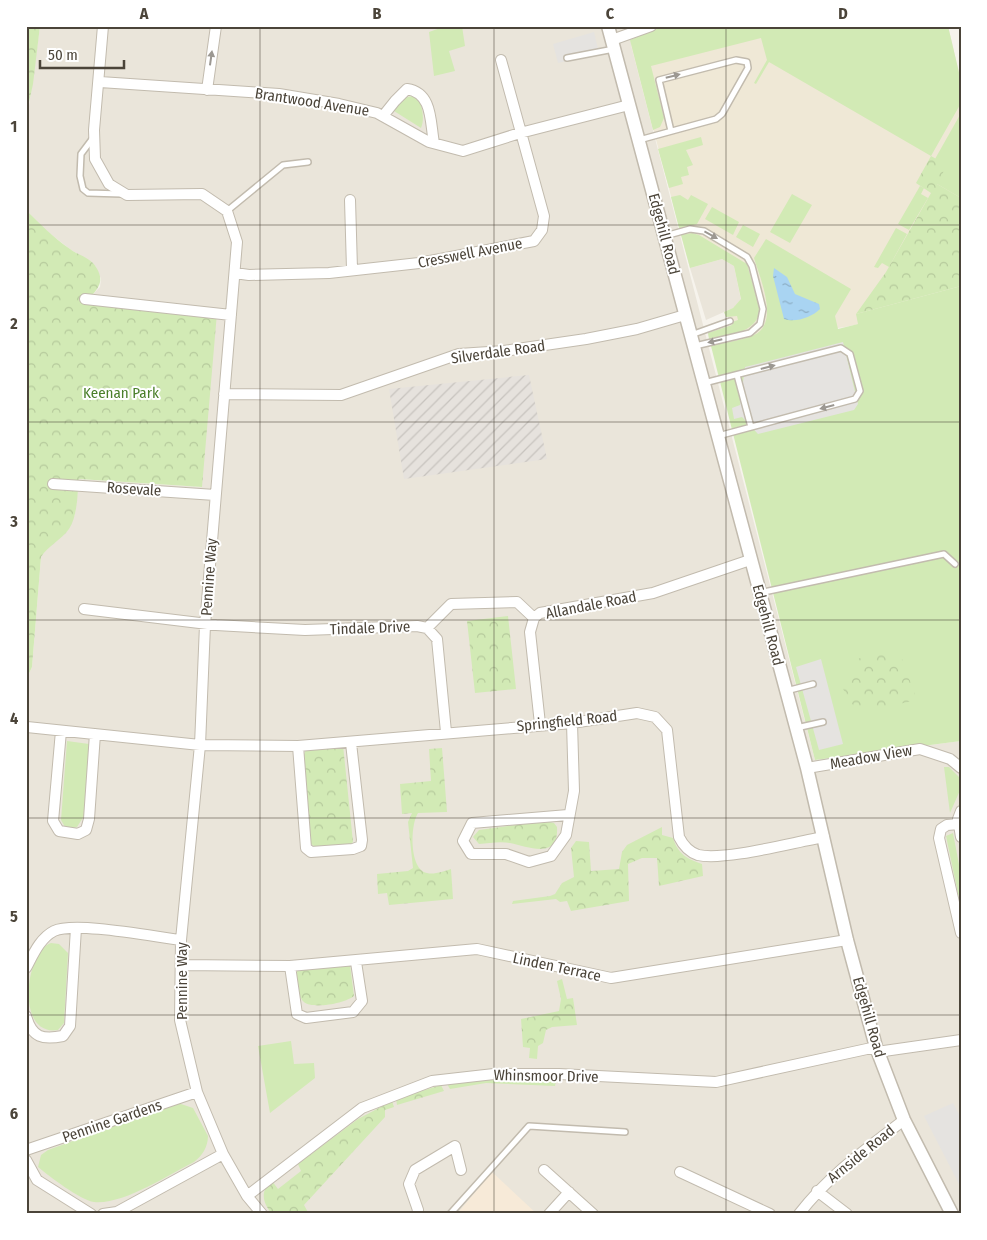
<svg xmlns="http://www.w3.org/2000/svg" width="987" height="1240" viewBox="0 0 987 1240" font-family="'Fira Sans Condensed',sans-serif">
<defs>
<pattern id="industrial-furrows" width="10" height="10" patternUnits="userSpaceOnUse" patternTransform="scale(1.25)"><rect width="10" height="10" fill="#e6e2dd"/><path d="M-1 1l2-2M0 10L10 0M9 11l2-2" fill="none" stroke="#c7c3be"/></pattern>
<pattern id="park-crowns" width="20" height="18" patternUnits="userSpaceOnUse" patternTransform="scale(1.25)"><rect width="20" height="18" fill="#d2eab5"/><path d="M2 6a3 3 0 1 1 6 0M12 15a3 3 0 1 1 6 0" fill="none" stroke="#b6ca9c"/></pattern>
<pattern id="water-ripples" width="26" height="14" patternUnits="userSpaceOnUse" patternTransform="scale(1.25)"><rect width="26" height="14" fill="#a9d4f2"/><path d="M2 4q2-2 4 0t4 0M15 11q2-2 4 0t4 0" fill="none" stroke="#8caec5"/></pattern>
</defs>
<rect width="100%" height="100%" fill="#f6f3ec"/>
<path fill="#eae5da" d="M40,26H688L631,45L815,760L961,741V1214H26V680L32,667L41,557L46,548L68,530L75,514L79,479L202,487L93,301V294L100,287L101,279L96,267L92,262L71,250L43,228L26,210V127Z
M722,259L734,266L741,300L733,308L706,320L690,268Z"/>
<path fill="#f7ead8" d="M492,1172L537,1214H457Z"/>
<path fill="url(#industrial-furrows)" d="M529,375L547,459L404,479L389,389Z"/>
<path fill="#efe8d6" d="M688,26H948L961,81V286L857,314L859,324L845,327L711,346L708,333L732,325L731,317H726L724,312L733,308L741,299L734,266L722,259L690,268L631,45Z"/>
<path fill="#d2eab5" d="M446,26H462L465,46L449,51L455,71L434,76L429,32Z
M664,26H948L961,81V103L931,156L769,62L756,84L754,83L767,60L761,38L651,66L664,118L660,127L653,130L630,40Z
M412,96L419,98C422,108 425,118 421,128L394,111L404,98Z
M961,113V198L937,184L935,159Z
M701,137L703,145L686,150L693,165L687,167L689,175L681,177L683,184L669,188L658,149Z
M920,186L924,188L921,194L928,198L909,230L898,224Z
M792,194L812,205L790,243L770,232Z
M680,195L688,200L691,195L708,204L697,224L679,228L671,197Z
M712,207L739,222L733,235L705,219Z
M743,225L760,234L753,247L736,237Z
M896,228L907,234L889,267L882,263L878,268L874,267Z
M692,233L699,235L747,264L760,310C756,334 729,334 709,339L708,333L732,325V322L738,320L737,316L726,317L724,312L733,308L741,299L734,266L722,259L690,268L681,235Z
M766,239L851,289L835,316L838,329L858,324L856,314L961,286V741L815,760L711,346C725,342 741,341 754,335C780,323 760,278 754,258Z
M67,741L89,744L84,816L77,827L70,829L65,827L61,820Z
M944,767H949L961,779V788L950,813Z
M953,833L961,875V908L946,836Z
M51,943L59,944L68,953L64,1023L58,1030C15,1037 25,952 51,943Z
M291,1041L294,1064L314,1063L315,1078L270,1113L258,1046Z
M513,1078L556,1081L555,1086L486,1083L450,1089L447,1084L465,1080Z
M178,1103L193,1108L208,1136C208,1147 202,1156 194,1162C168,1175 123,1205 94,1202C80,1200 49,1176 38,1167L41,1155L48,1150Z"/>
<path fill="url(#park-crowns)" d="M26,26H40L33,84L26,116Z
M931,156L947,165L937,184L961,198V286L856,314L886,272L931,193L916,183Z
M26,210C40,224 54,238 70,249C78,255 91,258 96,267C103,278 101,285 93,294V301L217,313L202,487L79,479C77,495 78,515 69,529C61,540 48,546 41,557L32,667L26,680Z
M508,616L516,689L475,693L467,621Z
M879,649L902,659L917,700L858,713L843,689L856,660Z
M343,745L353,842L350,845L315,847L309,842L304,755L306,749Z
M442,748L447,812L418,813C410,825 409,870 427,873C434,875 444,871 451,869L453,899L389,905L387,893L378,894L377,874L408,871L413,868L408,822L412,813L402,814L400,784L431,781L429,749Z
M545,821L554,823L557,827C559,860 529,847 510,843C501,841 489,843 479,844L473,837L479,830Z
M662,827V835L673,838C678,854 687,859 702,864L703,876L659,886L657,858H642L628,864L629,901L571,911L567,901L560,902L556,899L512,904L513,901L550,896L555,894L562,883L574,877L571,848L576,841L589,842L591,871L619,869L622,852L627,845Z
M350,965L354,996C346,1003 309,1011 302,1000C297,993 297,978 297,969Z
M562,979L567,999L573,998L577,1025L552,1027L546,1030L543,1043L538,1046L537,1059L529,1058L530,1048L523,1047L521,1019L559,1011L561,999L557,981Z
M441,1085L444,1091L397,1105L396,1099Z
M392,1101L394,1107L385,1110V1117L304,1205L309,1214H272C262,1202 260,1191 272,1181L278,1189L301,1171L298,1164L358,1119Z"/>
<path fill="#e5e3e0" d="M594,32L599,53L558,63L553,44Z
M843,342L858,404L854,410L758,434L742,417L734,419L732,408L740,405L745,367Z
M821,659L843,744L819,750L796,667Z
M953,1103L961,1118V1188L924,1116Z"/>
<path fill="url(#water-ripples)" d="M774,268L787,277L795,294L819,304L820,309C812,317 796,323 784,319L773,276Z"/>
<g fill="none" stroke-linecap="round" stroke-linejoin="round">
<g stroke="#c2bbae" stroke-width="8">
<path id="service" d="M567,58L614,49
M93,138L81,154L80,176L83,189L88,193L121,194
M639,140L716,119L722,114L748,68L747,62L736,60L659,80L671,131
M227,211L283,165L308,162
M665,236L690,229L704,231L747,257L752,266L763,309L760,324L750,333L695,346
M691,335L730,321
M737,375L751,427
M704,383L841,348L850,354L860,391L855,399L718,436
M759,593L944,554L955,564
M786,691L813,684
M796,728L823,722
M450,1214L529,1126L625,1132"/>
</g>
<g stroke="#c2bbae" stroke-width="12">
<path id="minor" d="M103,26L94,130L95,159L109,184L127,195L202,194L227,211L237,242L205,625L200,745L181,940L180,1020L197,1092L223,1154L247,1196L262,1214
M612,40L651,26
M100,82L279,94L339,104L377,113L429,142L463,151L520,133L629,105
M207,90L216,26
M383,116L395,101L407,89C433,93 430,122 434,143
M350,200L352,269
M235,273L249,275L329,273L419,263L534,241L542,230L544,216L501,60
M85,299L231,315
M224,394L341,395L459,354L504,351L586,339L637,329L685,315
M53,484L215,495
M84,609L216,625L305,630L417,626L427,628L437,639L446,732
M427,628L451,604L517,602L534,618
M540,724L530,632L534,618L540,613L653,593L750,560
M27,727L200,745L298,746L572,723L637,713L655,717L667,730L679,837C683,845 689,852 698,855C725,861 794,842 824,837
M61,731L53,821L59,831L78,834L86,830L89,819L95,734
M298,746L306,848L311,852L353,849L361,846L362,840L351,743
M807,768L920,749L950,759L961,768
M961,811L958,819L961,837
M568,815L472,823L463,841L471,854H506L529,862L551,856L566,835L574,791L572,723
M959,824L947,825L941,829L939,838L961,933
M181,965L290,966L477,949L611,978L847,940
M290,966L297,1014L306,1018L353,1012L362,1001L356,962
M26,968C33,955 40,938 54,931C75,921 155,937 181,940
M26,1016C32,1038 43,1040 63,1036L70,1026L76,928
M877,1052L961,1040
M26,1150L197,1092
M26,1160L37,1180L91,1214
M544,1170L593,1214
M680,1172L770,1214
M817,1191L847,1214
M247,1196L362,1108L432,1081L494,1074H559L716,1082L876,1047
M103,1214L117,1212L223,1154
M417,1214L418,1210L409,1184L415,1170L455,1146L461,1170
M549,1214L569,1192
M799,1214C829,1175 866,1149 904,1120"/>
</g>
<g stroke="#c2bbae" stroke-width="15">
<path id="tertiary" d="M608,26L807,768L847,940L876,1047L904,1120L952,1214"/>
</g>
<use href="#service" stroke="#fff" stroke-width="5"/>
<use href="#minor" stroke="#fff" stroke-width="10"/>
<use href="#tertiary" stroke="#fff" stroke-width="12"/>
</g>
<defs><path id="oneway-solid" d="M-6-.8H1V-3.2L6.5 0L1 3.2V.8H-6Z" transform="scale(1.25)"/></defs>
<g fill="#9c9892">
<use href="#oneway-solid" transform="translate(211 58) rotate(-82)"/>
<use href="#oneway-solid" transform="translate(673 76) rotate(-14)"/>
<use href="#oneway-solid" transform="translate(711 235) rotate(29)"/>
<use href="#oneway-solid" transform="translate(715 341) rotate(167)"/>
<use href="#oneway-solid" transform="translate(768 367) rotate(-15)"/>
<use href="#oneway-solid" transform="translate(827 407) rotate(165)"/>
</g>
<path fill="none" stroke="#4b4439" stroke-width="1" stroke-opacity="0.55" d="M260,26V1214M494,26V1214M726,26V1214M26,225H961M26,422H961M26,620H961M26,818H961M26,1015H961"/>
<g text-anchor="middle" stroke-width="4" stroke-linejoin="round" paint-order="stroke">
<g font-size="15" fill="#4b4439" stroke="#fff">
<text transform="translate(312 102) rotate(9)" y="5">Brantwood Avenue</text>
<text transform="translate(664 234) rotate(75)" y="5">Edgehill Road</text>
<text transform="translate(470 253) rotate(-11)" y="5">Cresswell Avenue</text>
<text transform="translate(498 352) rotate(-8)" y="5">Silverdale Road</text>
<text transform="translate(134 489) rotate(4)" y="5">Rosevale</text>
<text transform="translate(209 577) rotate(-86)" y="5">Pennine Way</text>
<text transform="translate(591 605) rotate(-11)" y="5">Allandale Road</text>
<text transform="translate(768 625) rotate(75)" y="5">Edgehill Road</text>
<text transform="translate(370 628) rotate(-2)" y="5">Tindale Drive</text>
<text transform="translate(567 721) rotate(-6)" y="5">Springfield Road</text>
<text transform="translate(871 757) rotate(-10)" y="5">Meadow View</text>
<text transform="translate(557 967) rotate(12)" y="5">Linden Terrace</text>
<text transform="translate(182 981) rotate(-90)" y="5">Pennine Way</text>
<text transform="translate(869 1017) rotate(74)" y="5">Edgehill Road</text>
<text transform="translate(546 1076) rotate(1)" y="5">Whinsmoor Drive</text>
<text transform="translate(112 1121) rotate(-19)" y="5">Pennine Gardens</text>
<text transform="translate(861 1154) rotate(-39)" y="5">Arnside Road</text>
</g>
<g font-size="15" fill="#4a7f2a" stroke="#fff">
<text x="121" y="398">Keenan Park</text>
</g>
</g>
<rect width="987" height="1240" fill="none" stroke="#ffffff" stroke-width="55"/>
<path d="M40 60v8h84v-8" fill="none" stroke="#4b4439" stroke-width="2.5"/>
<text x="48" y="60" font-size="15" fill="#4b4439" stroke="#ffffff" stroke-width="4" paint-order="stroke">50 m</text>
<rect x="28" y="28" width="932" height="1184" fill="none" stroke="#4b4439" stroke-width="2"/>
<g font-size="16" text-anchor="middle" font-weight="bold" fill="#4b4439">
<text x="144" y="19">A</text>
<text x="377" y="19">B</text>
<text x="610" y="19">C</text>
<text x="843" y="19">D</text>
<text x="14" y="132">1</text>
<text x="14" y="329">2</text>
<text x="14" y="527">3</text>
<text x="14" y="724">4</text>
<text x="14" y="922">5</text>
<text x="14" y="1119">6</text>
</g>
</svg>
